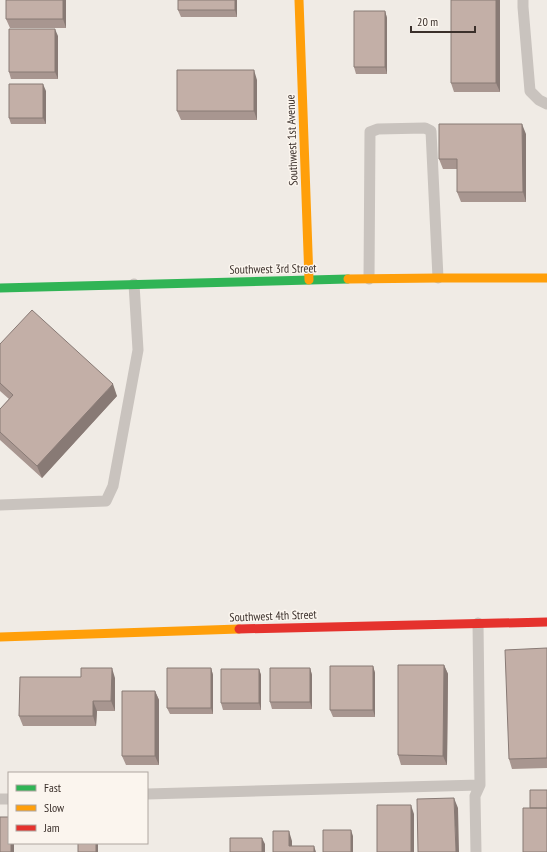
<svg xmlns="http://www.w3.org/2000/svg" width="547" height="852" viewBox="0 0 547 852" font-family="'PT Sans Narrow',sans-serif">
<rect width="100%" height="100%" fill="#f0ebe5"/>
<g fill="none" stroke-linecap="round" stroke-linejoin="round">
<path stroke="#c9c3be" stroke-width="11" d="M523,0V7L530,91L539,100L547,104
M369,279L370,132L378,129L425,128L431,131L438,278
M0,505L106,501L113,486L138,350L134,284
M147,794L480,785
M0,799H9
M476,852L475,796L480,785L478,623"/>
<path stroke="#30b455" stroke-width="9" d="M0,288L348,279"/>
<path stroke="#ff9f0a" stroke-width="9" d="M299,0L309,280
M348,279L438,278H547
M0,637L239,629"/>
<path stroke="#e5322d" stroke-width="9" d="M239,629L547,622"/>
</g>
<path fill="#a89690" d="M66,0V28H10L6,19Z
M237,0V17H181L178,10Z
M500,0V92H454L451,83Z
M385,11L387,18V74H356L354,67Z
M58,36V79H11L9,72Z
M257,80V120H181L177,111Z
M46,91V124H11L9,118Z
M526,134V202H461L457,192V169H443L439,159Z
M0,344L117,396L42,478L0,440V409L9,399L0,391Z
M547,648V768L512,769L509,759Z
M444,665L448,674L447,765H401L398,755Z
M373,666L375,673V717H333L330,710Z
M211,668L213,675V714H170L167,708Z
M310,668L312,675V709H272L270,702Z
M259,669L261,675V710H223L221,703Z
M115,678V711H97L96,726H23L19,716Z
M155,691L159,700V765H126L122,756Z"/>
<path fill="#887a75" d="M63,0H66V28L63,19Z
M235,0H237V17L235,10Z
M496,0H500V92L496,83Z
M385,11L387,18V74L385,67Z
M55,29L58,36V79L55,72Z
M254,70L257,80V120L254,111Z
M43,84L46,91V124L43,118Z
M522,124L526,134V202L523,192Z
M113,384L117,396L42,478L37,466Z
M444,665L448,674L447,765L443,756Z
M373,666L375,673V717L373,710Z
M112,668L115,678V711L111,701Z
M211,668L213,675V714L211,708Z
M310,668L312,675V709L310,702Z
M259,669L261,675V710L259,703Z
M155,691L159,700V765L155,756Z
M93,701L97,711L96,726L93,716Z
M454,798L458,808L459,852H456Z
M411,805L414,814V852H411Z
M351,830L353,836V852H351Z
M289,831L292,841V852L289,846Z
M262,838L265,844V852H262Z
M11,843H14V852H11Z
M96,843H98V852H96Z
M314,846L316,852H314Z"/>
<path fill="#c3afa7" stroke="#887a75" d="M6,0H63V19H6Z
M178,0H235V10H178Z
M451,0H496V83H451Z
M354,11H385V67H354Z
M9,29H55V72H9Z
M177,70H254V111H177Z
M9,84H43V118H9Z
M439,124H522L523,192H457V159H439Z
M32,310L113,384L37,466L0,432V409L13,395L0,383V344Z
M547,648V758L509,759L505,650Z
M398,665H444L443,756L398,755Z
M330,666H373V710H330Z
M81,668H112L111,701H93V716H19L20,677H81Z
M167,668H211V708H167Z
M270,668H310V702H270Z
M221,669H259V703H221Z
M122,691H155V756H122Z
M530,790H547V808H530Z
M454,798L456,852H418L417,799Z
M377,805H411V852H377Z
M523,808H547V852H523Z
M0,817H9V843H11V852H0Z
M323,830H351V852H323Z
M273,831H289V846H314V852H273Z
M230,838H262V852H230Z
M78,843H96V852H78Z"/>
<g text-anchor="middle" stroke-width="3" stroke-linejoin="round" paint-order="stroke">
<g font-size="12" fill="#3b302b" stroke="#fbf5ee">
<text transform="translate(292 140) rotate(-92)" y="4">Southwest 1st Avenue</text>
<text transform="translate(273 269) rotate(-1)" y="4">Southwest 3rd Street</text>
<text transform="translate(273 616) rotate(-2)" y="4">Southwest 4th Street</text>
</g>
</g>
<rect x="8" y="772" width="140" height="72" fill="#fbf5ee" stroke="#aea6a0"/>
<rect x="16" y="785" width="20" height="6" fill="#30b455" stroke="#aea6a0"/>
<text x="44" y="792" font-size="12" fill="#3b302b">Fast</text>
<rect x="16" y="805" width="20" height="6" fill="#ff9f0a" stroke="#aea6a0"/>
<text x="44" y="812" font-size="12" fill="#3b302b">Slow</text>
<rect x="16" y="825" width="20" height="6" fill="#e5322d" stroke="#aea6a0"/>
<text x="44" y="832" font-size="12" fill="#3b302b">Jam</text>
<path d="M411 26v6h64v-6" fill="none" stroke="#3b302b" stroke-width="2"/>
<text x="417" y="26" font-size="12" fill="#3b302b" stroke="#fbf5ee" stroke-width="3" paint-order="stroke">20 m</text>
</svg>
